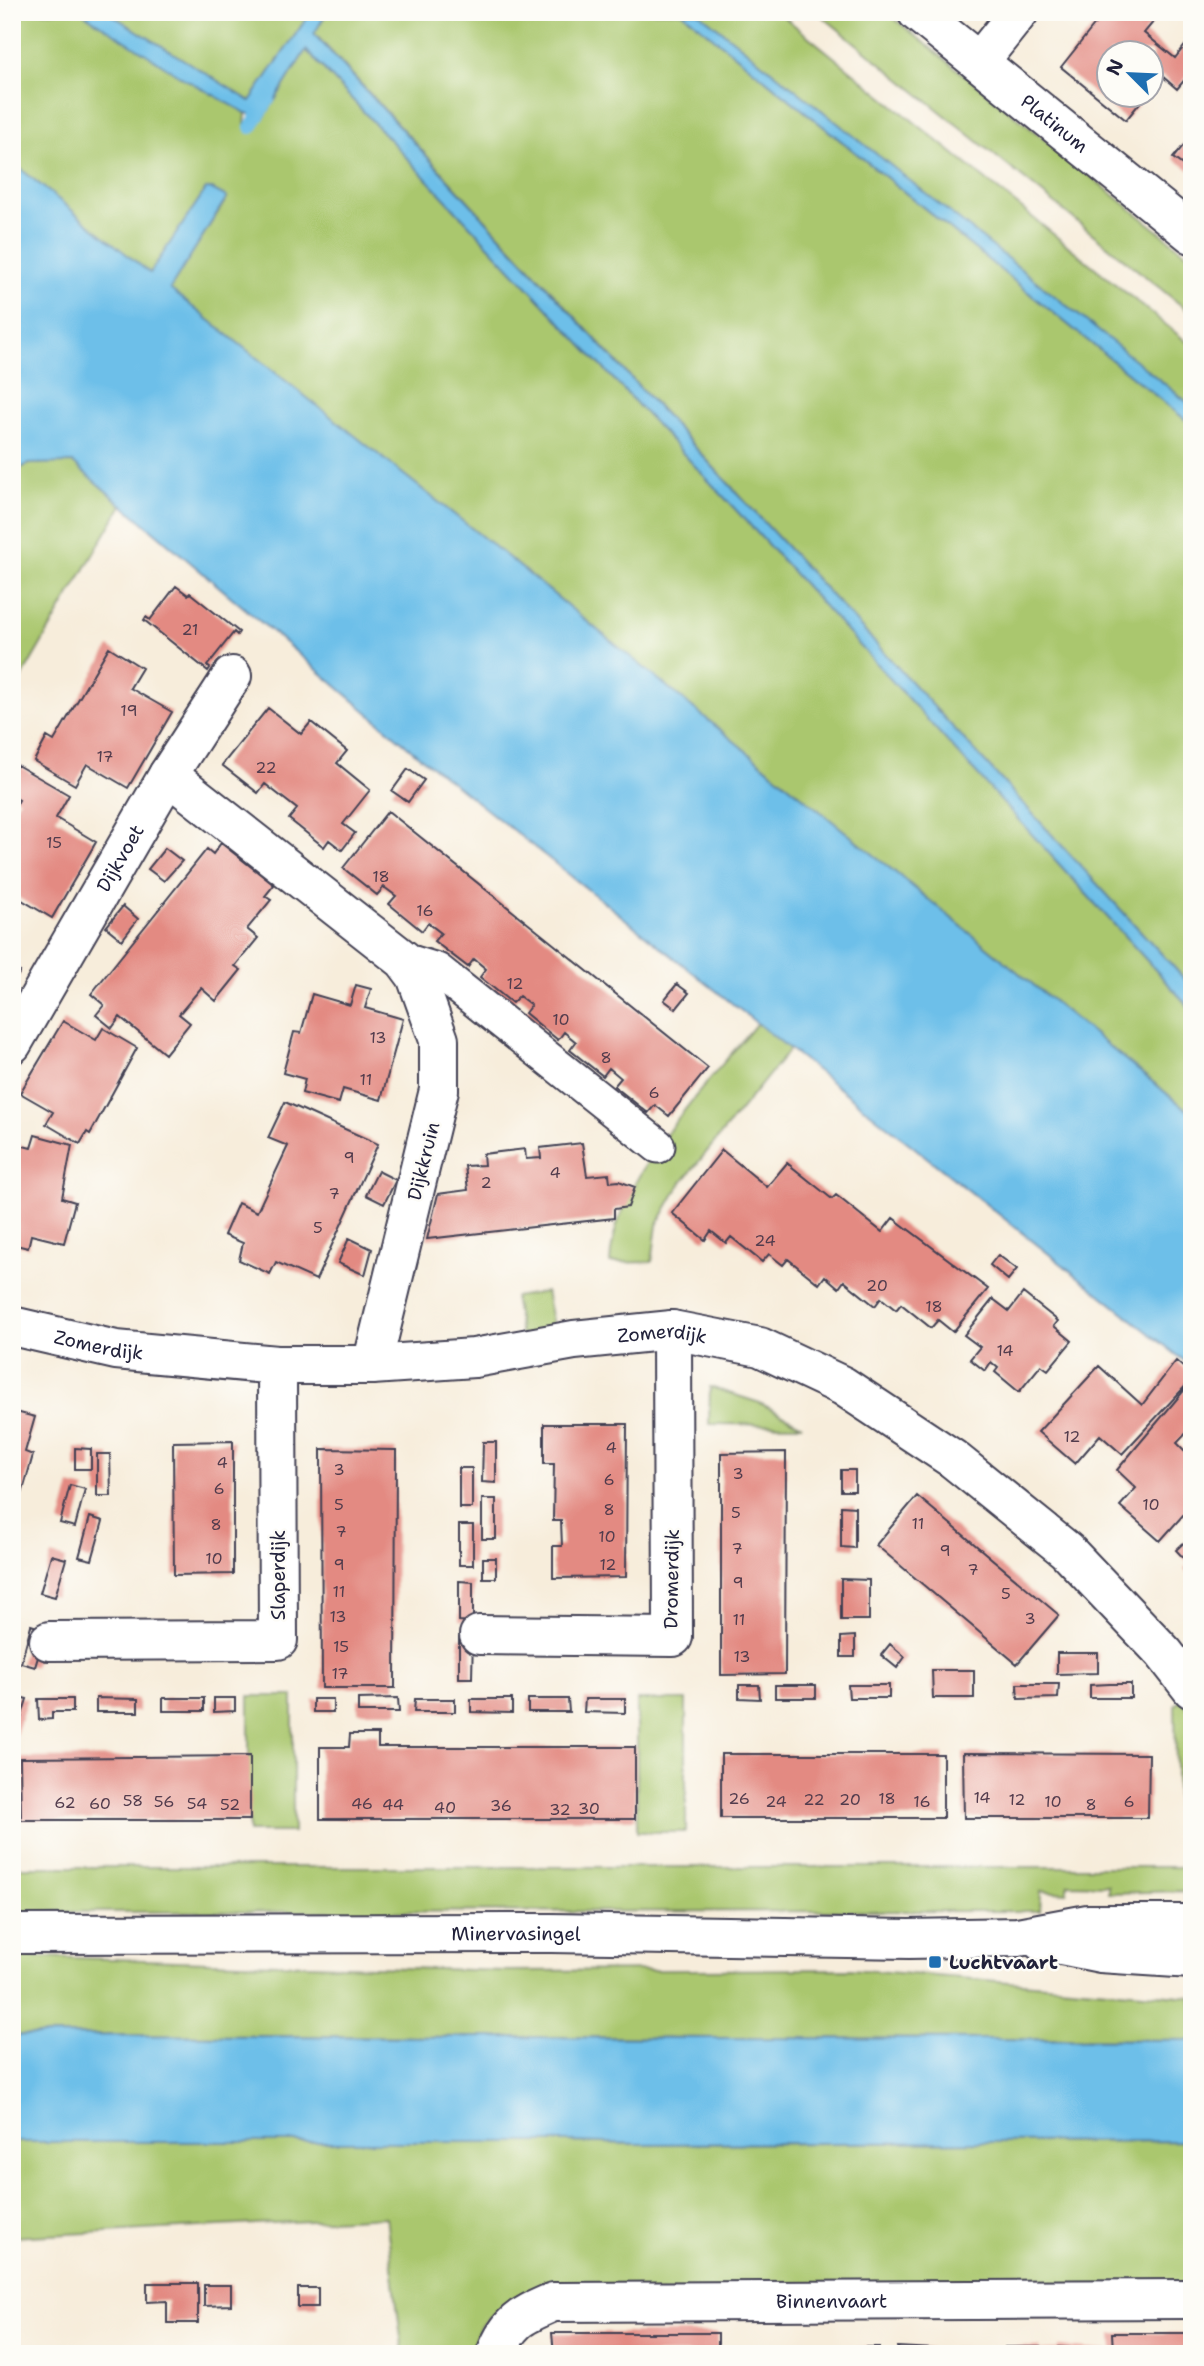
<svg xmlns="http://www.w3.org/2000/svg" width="1204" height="2366" viewBox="0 0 1204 2366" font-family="'Shantell Sans',sans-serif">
<rect width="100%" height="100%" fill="#fdfcf7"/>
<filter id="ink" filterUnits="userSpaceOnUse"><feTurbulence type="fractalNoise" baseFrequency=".0143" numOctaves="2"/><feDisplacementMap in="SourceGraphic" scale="14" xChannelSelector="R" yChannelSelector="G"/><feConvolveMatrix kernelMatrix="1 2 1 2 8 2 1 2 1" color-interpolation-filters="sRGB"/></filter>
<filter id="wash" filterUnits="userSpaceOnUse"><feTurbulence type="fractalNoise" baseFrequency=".00686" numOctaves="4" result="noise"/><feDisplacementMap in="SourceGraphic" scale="28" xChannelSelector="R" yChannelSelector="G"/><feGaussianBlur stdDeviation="1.57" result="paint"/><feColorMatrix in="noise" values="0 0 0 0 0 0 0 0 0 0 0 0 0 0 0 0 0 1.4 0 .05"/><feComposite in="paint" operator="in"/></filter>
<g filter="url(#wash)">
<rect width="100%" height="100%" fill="#f7eddb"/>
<path fill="#aac76e" stroke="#667454" stroke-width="2" d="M12,12H81L246,113L245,124L256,130L305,49L750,525L1192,1010V1114L514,562L169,289L227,198L212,189H206L150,274L12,162Z
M107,12H311L250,101Z
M327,12H682L1192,425V987L314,33Z
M698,12H778L1192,346V406Z
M817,12H886L1192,258V314Z
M73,462L122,505L12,694V472L29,464Z
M757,1023L790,1049L679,1186L657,1225L652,1262L610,1263C614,1178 705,1087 757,1023Z
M546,1292L554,1330L521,1336L514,1297Z
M710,1387L760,1403L802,1425L709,1424Z
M249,1696H293V1832H249Z
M1181,1699L1192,1714V1831H1177L1175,1705Z
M637,1700H686V1832H637Z
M12,1867H1192V1899H1185L1184,1891L1108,1893V1885L1068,1884L1066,1893L1041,1891L1040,1911L12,1912Z
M12,1956L504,1971L850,1969L1192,1997V2040L12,2035Z
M1192,2141V2284L529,2295C501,2305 474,2322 471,2354H403L386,2217L12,2237V2142H568L638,2144Z"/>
<path fill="#6dbfe9" stroke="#487092" stroke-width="2" d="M81,12H107L250,101L311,12H327L314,34L1192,987V1010L750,525L306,50L264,118L246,113L183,78Z
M682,12H698L1135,360L1192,406V425Z
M12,162L150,273L206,189H212L227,197L170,289L514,562L1192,1114V1367L419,756L73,463L29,464L12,472Z
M12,2035L1192,2040V2141L638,2144L568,2142H12Z"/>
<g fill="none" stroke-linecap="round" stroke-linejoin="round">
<path stroke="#6dbfe9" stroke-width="14" d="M251,127L268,100"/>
</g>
<g id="blocks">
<path fill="#e38a82" d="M1083,12H1144L1154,21L1144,33L1175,58L1187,43L1192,46V71L1177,89L1162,76L1152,88V52H1110V94H1147L1126,120L1061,67L1096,23Z
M1192,135V172L1173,158Z
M176,586L188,595L190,593L239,632L237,635L234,632L207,666L210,668L208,671L144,620L146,617L150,620Z
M109,647L142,668L130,688L172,712L128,788L87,764L75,785L34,761L47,737L54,741Z
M268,708L301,734L311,722L347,751L337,763L370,790L343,824L355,833L342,850L329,840L324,847L289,819L297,809L265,784L258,793L222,765Z
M17,765L69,795L56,818L96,842L52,918L12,894V813L19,800L12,796V773Z
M408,769L424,780L408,802L392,791Z
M388,811L708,1068L669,1116L655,1105L648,1113L614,1086L621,1078L609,1068L603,1076L570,1050L576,1042L564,1032L558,1040L525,1013L531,1005L519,996L512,1003L480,977L486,969L474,959L468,967L434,941L441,933L428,923L422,931L389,904L396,896L384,887L377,895L343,868Z
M221,843L274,885L265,896L271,900L247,929L258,938L235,966L241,970L216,1001L201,988L179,1014L190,1023L165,1054L120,1017L112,1028L96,1015L104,1005L91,994L207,849L213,854Z
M165,848L182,861L164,881L148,869Z
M123,906L138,919L122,940L106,927Z
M12,968L20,972L12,985Z
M677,984L689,993L676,1009L664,1000Z
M356,985L371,989L365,1008L403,1019L381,1100L343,1089L339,1103L302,1093L305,1079L283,1073L294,1032L301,1033L312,994L350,1005Z
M63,1021L96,1040L103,1028L137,1048L90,1134L87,1132L80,1144L46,1124L53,1112L20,1093Z
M285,1102L378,1144L316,1280L276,1262L270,1274L239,1260L243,1243L224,1235L238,1203L257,1212L288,1146L268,1138Z
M35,1135L72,1145L62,1198L75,1202L64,1243L31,1235L28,1248L12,1244V1143L31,1148Z
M582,1143L587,1176L609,1174L610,1182L619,1181L635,1187L628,1207L614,1209V1218L427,1239L438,1194L468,1190L465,1166L484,1165L483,1154L525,1149L526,1159L541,1158L540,1148Z
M722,1150L767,1187L787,1163L832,1199L836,1195L882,1232L893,1218L988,1289L953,1332L938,1320L931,1328L901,1304L896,1310L881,1298L875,1306L844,1281L839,1288L825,1276L819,1284L788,1259L783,1265L769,1254L762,1262L731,1237L726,1243L711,1231L705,1240L672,1213Z
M378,1171L396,1180L384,1204L366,1195Z
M349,1238L372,1249L365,1275L338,1263Z
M998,1255L1017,1269L1008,1280L990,1265Z
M1023,1293L1058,1321L1054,1326L1072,1341L1048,1370L1041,1365L1019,1392L995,1372L998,1368L991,1362L985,1371L970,1359L980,1347L964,1335L993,1299L1009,1311Z
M1176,1361L1192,1375V1379L1122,1454L1100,1435L1075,1464L1038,1432L1099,1366L1142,1405Z
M1192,1381V1427L1177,1443L1192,1458V1505L1160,1541L1120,1506L1136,1488L1117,1470Z
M12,1411L35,1417L25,1452L33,1455L22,1494L12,1491Z
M544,1424H627L626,1577L553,1578V1546H562L561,1521H553L554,1464H544Z
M233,1441V1574L174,1575L173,1442Z
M483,1442H496V1483L482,1482Z
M75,1448L91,1449V1469H75Z
M321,1449L396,1450L395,1688H322Z
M786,1452L785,1674L721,1675V1453Z
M97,1454H110L111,1496H97Z
M459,1468H472V1508H459Z
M841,1470H855V1491H841Z
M70,1485L85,1489L75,1527L60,1523Z
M917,1496L1059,1615L1017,1664L876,1545Z
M482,1499H496V1539H482Z
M841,1506L855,1507V1548L841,1547Z
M90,1517L103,1521L92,1560L79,1557Z
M459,1525H473V1565H459Z
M1192,1535V1577L1184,1569L1189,1564L1176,1550Z
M51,1555L66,1559L55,1597L40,1593Z
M483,1558H496V1578H483Z
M841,1579L869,1580V1620H841Z
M459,1581L473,1582V1622L459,1621Z
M31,1625L46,1630L35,1667L21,1663Z
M855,1636V1657H841V1637Z
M459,1638H473L472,1678H459Z
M890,1644L905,1657L897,1668L881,1655Z
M1057,1653H1098V1673L1057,1674Z
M932,1670H974V1698H933Z
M1017,1684H1059L1058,1698L1018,1699Z
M1110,1684H1131V1698H1090V1685Z
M739,1685H759L760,1699L739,1698Z
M775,1685H816V1698H775Z
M848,1685H889V1698H849Z
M12,1695L27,1699L15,1738L12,1737Z
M96,1698L138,1699V1712H96Z
M163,1698H204V1711H163Z
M214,1698H235V1711L214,1712Z
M398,1698L399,1712H358V1699Z
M38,1699H73V1712H52V1719L39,1720Z
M313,1699H333V1712H313Z
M415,1699H455V1712H414Z
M471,1699H512V1713L471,1712Z
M528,1699H568L569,1712H528Z
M585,1699H625V1713L584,1712Z
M350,1734H378V1747H635V1819H320V1747H349Z
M963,1753L1149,1754L1148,1818H964Z
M721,1754H943V1818H721Z
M250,1756V1820H21L20,1758Z
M147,2283H198V2323H167V2301L147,2302Z
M204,2285H231V2305L204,2306Z
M298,2288H318V2307H298Z
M552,2333H718V2354H554Z
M1112,2333H1192V2354H737V2347L791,2351V2347L825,2346L824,2350H844V2347H879V2350H898V2347L952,2350V2347L1005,2350V2347H1040L1039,2351L1059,2350V2347L1113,2351Z"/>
</g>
</g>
<g filter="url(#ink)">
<use href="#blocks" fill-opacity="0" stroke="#424053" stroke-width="2"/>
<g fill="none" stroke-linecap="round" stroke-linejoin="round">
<g stroke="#424053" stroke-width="37">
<path id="pedestrian" d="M404,960L437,970L658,1146"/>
</g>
<g stroke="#424053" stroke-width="42">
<g id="minor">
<path id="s1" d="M917,12L1192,234"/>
<path d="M979,62L1019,12"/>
<path d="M168,775L404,960L416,976L439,1040V1090L372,1365"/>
<path id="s2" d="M12,1044L168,775L232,676"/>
<path id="s3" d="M12,1326L116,1350L277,1365H372L474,1358L574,1340L672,1330L760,1347L843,1386L953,1459L1066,1550L1164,1653L1192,1689"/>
<path d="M479,1635L673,1637L672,1330"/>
<path d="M49,1641L278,1640L277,1365"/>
<path id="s4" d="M496,2354C509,2320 522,2316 553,2302L1192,2299"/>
</g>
</g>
<g stroke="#424053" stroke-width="42">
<g id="tertiary">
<path id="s5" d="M12,1934L551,1933L909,1939L1018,1937L1088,1924H1192"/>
<path d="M1041,1941L1100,1953L1192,1959"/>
</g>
</g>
<use href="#pedestrian" stroke="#fff" stroke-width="33"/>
<use href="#minor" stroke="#fff" stroke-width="38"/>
<use href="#tertiary" stroke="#fff" stroke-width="38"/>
</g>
</g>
<rect fill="#1f6fb2" stroke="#fdfcf7" stroke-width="2.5" x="928" y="1955" width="14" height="14" rx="3.5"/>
<g text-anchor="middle" stroke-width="5" stroke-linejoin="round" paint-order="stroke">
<g font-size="16" fill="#523c4d">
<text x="190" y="635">21</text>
<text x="129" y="716">19</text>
<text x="105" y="762">17</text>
<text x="266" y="773">22</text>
<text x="54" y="848">15</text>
<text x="381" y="882">18</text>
<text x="425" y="916">16</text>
<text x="515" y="989">12</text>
<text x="561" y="1025">10</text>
<text x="378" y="1043">13</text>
<text x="606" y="1063">8</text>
<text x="366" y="1085">11</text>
<text x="654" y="1098">6</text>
<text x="349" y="1163">9</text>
<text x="555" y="1178">4</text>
<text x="486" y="1188">2</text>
<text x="334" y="1199">7</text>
<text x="318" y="1233">5</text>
<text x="765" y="1246">24</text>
<text x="877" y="1291">20</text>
<text x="934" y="1312">18</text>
<text x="1005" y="1356">14</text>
<text x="1072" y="1442">12</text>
<text x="611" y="1453">4</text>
<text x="222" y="1468">4</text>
<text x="339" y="1475">3</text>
<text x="738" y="1479">3</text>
<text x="609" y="1485">6</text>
<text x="219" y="1494">6</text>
<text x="339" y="1510">5</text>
<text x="1151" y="1510">10</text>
<text x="609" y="1515">8</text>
<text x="736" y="1518">5</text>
<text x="918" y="1529">11</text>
<text x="216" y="1530">8</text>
<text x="341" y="1537">7</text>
<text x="607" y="1542">10</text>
<text x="737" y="1554">7</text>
<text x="945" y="1556">9</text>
<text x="214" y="1564">10</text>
<text x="339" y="1570">9</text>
<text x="608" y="1570">12</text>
<text x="973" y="1575">7</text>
<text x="738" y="1588">9</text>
<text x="339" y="1597">11</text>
<text x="1006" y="1599">5</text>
<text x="338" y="1622">13</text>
<text x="1030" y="1624">3</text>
<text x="739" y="1625">11</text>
<text x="341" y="1652">15</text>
<text x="742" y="1662">13</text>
<text x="340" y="1679">17</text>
<text x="982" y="1803">14</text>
<text x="739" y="1804">26</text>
<text x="887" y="1804">18</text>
<text x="814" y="1805">22</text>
<text x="850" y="1805">20</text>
<text x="1017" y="1805">12</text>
<text x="133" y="1806">58</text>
<text x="164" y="1807">56</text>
<text x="776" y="1807">24</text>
<text x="922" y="1807">16</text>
<text x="1053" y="1807">10</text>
<text x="1129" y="1807">6</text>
<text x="65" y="1808">62</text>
<text x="100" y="1809">60</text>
<text x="197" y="1809">54</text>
<text x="362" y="1809">46</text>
<text x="230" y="1810">52</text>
<text x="393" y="1810">44</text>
<text x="1091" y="1810">8</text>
<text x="501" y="1811">36</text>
<text x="445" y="1813">40</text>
<text x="589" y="1814">30</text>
<text x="560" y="1815">32</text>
</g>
<g font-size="19" fill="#22223b" stroke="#fdfcf7">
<text dy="7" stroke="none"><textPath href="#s1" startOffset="177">Platinum</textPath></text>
<text dy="7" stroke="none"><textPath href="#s2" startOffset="215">Dijkvoet</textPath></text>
<text transform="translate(423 1161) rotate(-76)" y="7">Dijkkruin</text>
<text dy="7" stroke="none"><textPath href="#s3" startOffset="656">Zomerdijk</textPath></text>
<text dy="7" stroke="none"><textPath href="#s3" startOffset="89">Zomerdijk</textPath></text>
<text transform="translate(278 1575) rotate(-90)" y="7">Slaperdijk</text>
<text transform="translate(671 1579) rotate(-89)" y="7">Dromerdijk</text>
<text dy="7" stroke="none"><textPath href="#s5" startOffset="504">Minervasingel</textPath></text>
<text dy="7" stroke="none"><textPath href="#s4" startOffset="359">Binnenvaart</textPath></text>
</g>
<g font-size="19" font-weight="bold" fill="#22223b" stroke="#fdfcf7" text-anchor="start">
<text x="949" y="1969">Luchtvaart</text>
</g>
</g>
<rect width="1204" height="2366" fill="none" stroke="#fdfcf7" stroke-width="42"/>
<g transform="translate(1130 74) rotate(294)"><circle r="33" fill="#fdfcf7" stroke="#a5a5ac" stroke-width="2"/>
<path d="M0-5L12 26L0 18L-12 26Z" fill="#1f6fb2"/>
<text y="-10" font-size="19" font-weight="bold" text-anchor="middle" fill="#22223b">N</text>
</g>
</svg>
